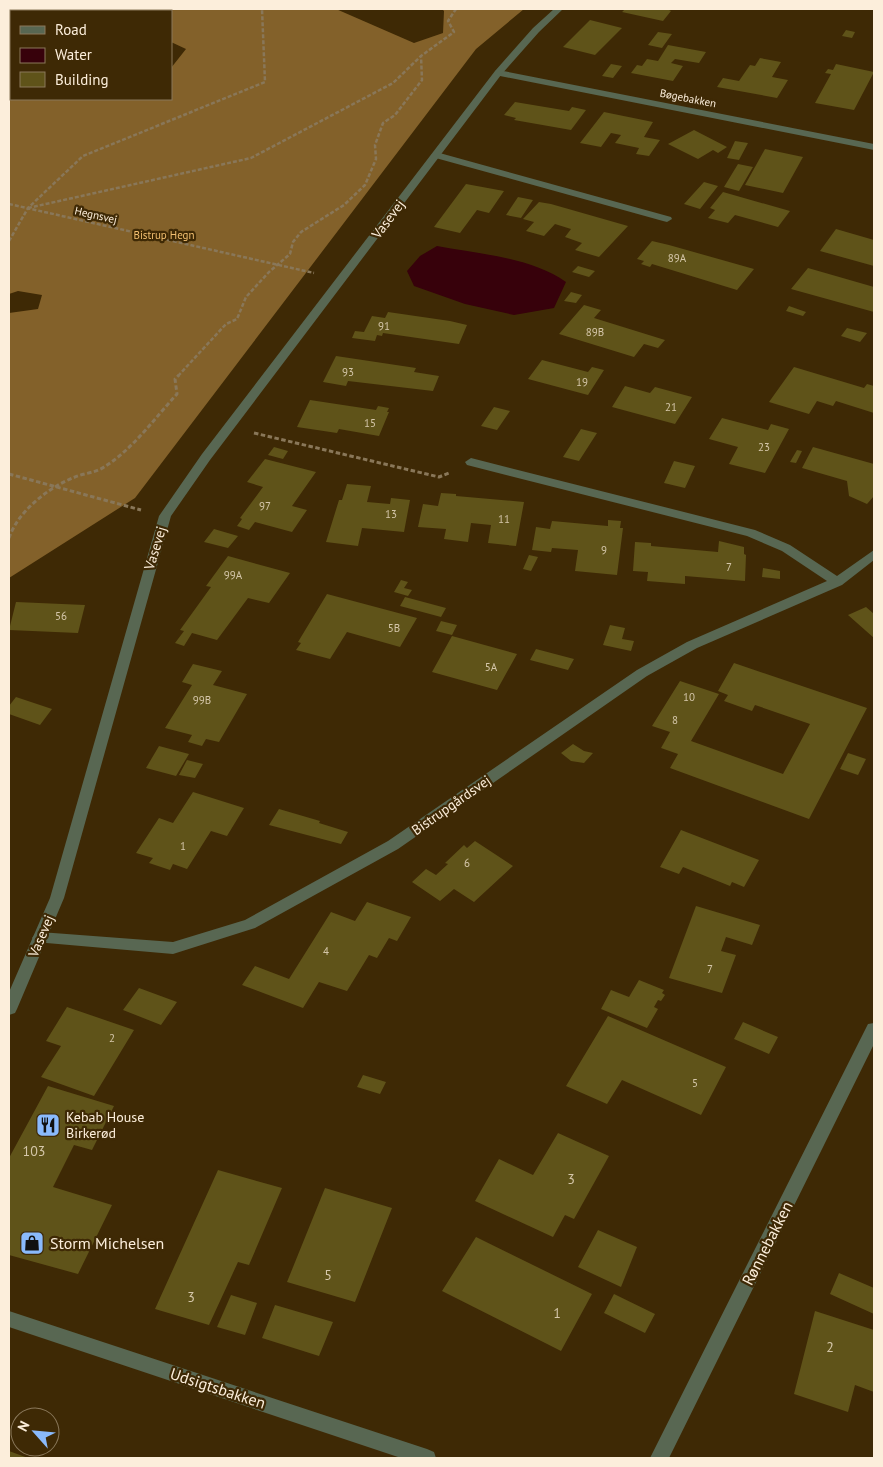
<svg xmlns="http://www.w3.org/2000/svg" width="883" height="1467" viewBox="0 0 883 1467" font-family="'PT Sans',sans-serif">
<rect width="100%" height="100%" fill="#3e2905"/>
<path fill="#83612a" d="M93,9H336L414,43L443,33L444,11L442,9H524L476,49L135,498L9,578V313L38,309L42,295L18,291L9,294V43L11,46V99H171V68L186,49L171,42V11H95Z"/>
<path fill="#37010b" d="M437,246C478,254 531,257 566,282L554,308L514,315L465,304L414,286L407,271L420,256Z"/>
<path fill="#5f5319" d="M625,9H670L669,10L671,11L663,21L622,12Z
M590,20L622,28L595,55L563,47Z
M846,30L855,32L852,38L842,36Z
M658,32L672,34L662,48L648,45Z
M668,45L706,52L699,63L675,59L671,63L683,66L673,81L631,73L637,65L642,66L647,59L658,61Z
M760,58L781,62L772,77L788,80L777,98L717,87L723,78L739,81L750,65L755,66Z
M611,64L622,66L613,78L602,76Z
M836,64L874,72L854,110L815,103L831,74L825,73L828,69L833,70Z
M515,102L569,111L572,107L586,110L571,130L514,120L516,118L504,115Z
M604,112L653,122L644,137L660,140L649,156L636,154L639,148L615,143L621,135L611,133L601,147L580,143Z
M694,130L727,147L718,153L713,150L698,159L668,144Z
M735,141L748,143L739,160L727,158Z
M765,149L803,157L783,193L745,185Z
M738,164L753,167L739,191L724,187Z
M704,182L718,186L700,209L684,204Z
M466,184L504,191L489,213L477,210L460,233L434,227Z
M723,192L790,211L778,227L735,215L728,223L708,218L715,210L710,208Z
M518,197L533,200L521,218L506,215Z
M539,202L551,204L628,226L599,257L575,250L582,243L565,237L571,229L555,224L544,236L526,231L534,222L523,219Z
M836,229L874,240V266L820,251Z
M652,241L669,245L754,269L737,290L652,264L650,267L641,264L644,261L637,259Z
M578,266L595,271L589,277L572,272Z
M808,268L874,287V312L791,289Z
M571,292L582,295L576,303L564,301Z
M584,305L601,310L594,318L665,340L658,348L644,344L634,357L559,334Z
M789,306L806,312L803,316L786,311Z
M388,312L450,321L467,325L459,344L383,333L382,336L377,335L375,341L352,338L355,331L364,332L372,316L385,318Z
M847,328L867,333L860,342L841,336Z
M336,356L416,368L414,372L439,376L433,391L348,381L346,386L323,382Z
M542,360L588,372L592,367L604,370L588,395L528,379Z
M794,367L864,388L867,384L874,386V413L836,401L833,406L817,401L809,414L769,402Z
M625,386L650,393L655,387L692,397L675,424L612,407Z
M310,400L376,410L378,406L389,408L387,412H389L379,436L339,429L337,433L297,427Z
M494,407L510,411L497,430L481,426Z
M722,418L768,430L771,424L789,429L765,473L729,464L738,447L709,439Z
M581,429L597,433L579,461L563,457Z
M274,447L288,451L283,459L268,455Z
M813,447L874,464V496L867,504L849,496L847,481L802,468Z
M797,450L802,451L796,463L790,462Z
M265,459L316,472L292,506L307,510L292,532L255,522L249,530L237,526L242,519L240,518L263,487L247,482Z
M674,461L695,466L685,488L664,483Z
M347,484L371,486L367,502L390,504L391,498L410,500L404,532L362,528L358,546L326,542L339,500H342Z
M441,493L456,494V496L524,502L516,546L488,543L491,525L471,523L468,542L444,539L446,529L418,527L423,504L438,506Z
M608,520L621,521L620,528H623L617,575L575,571L578,550L552,548L551,552L532,550L536,527L550,529L552,521L608,526Z
M214,529L238,536L228,548L204,542Z
M719,541L744,547V554L746,555L745,581L685,576V584L647,581L648,572L633,571L635,542L651,543V546L718,552Z
M529,555L538,557L531,571L523,569Z
M228,556L290,573L269,603L248,598L217,640L192,633L184,646L175,643L184,631L180,630L211,587L206,586Z
M763,568L780,571V579L762,577Z
M401,580L408,582L404,588L412,590L408,596L394,592Z
M327,594L417,618L400,647L347,632L330,659L296,650L301,643L298,642Z
M405,597L446,608L441,617L400,606Z
M16,602L85,605L78,633L9,630Z
M866,607L874,614V638L848,615Z
M441,621L457,625L452,635L436,631Z
M610,625L625,628L622,639L634,641L631,651L603,645Z
M452,636L517,654L497,690L432,672Z
M536,649L574,659L568,670L530,660Z
M734,663L867,708L809,819L670,768L678,754L661,748L670,732L652,726L680,681L719,694L691,741L783,774L810,724L755,705L752,711L724,701L728,695L718,691Z
M193,664L222,671L213,685L247,694L219,742L206,739L202,746L188,742L192,735L165,728L192,685L182,682Z
M16,697L52,709L40,725L9,714V706Z
M573,744L584,751L593,753L584,763L571,761L561,753Z
M159,746L189,754L176,776L146,768Z
M848,753L866,759L858,775L840,769Z
M187,760L203,764L195,778L179,775Z
M193,792L244,808L227,836L211,831L187,869L173,864L170,870L149,863L153,858L136,853L159,818L173,823Z
M279,809L320,821L319,823L348,832L341,844L269,825Z
M681,830L759,860L744,887L732,882L730,886L683,867L679,874L660,867Z
M475,841L513,866L474,902L454,889L440,901L412,882L426,869L436,875L448,864L445,863L464,845L467,848Z
M367,902L411,917L397,941L389,938L377,958L369,955L347,991L319,982L303,1008L242,985L255,966L289,979L331,912L355,921Z
M696,906L760,925L752,945L726,937L721,951L736,955L722,993L669,978Z
M639,980L664,990L662,993L665,995L661,1001L658,1000L654,1007L658,1009L647,1028L601,1009L611,990L629,997Z
M139,988L177,1002L161,1025L123,1010Z
M67,1007L134,1030L94,1096L41,1077L61,1046L46,1041Z
M608,1016L726,1067L701,1115L622,1080L607,1104L566,1086Z
M743,1022L778,1037L769,1054L734,1039Z
M363,1075L386,1082L380,1094L357,1087Z
M48,1086L114,1106L92,1150L74,1145L53,1187L112,1205L78,1274L9,1255V1158Z
M558,1133L609,1156L574,1219L565,1215L553,1237L475,1201L499,1159L533,1175Z
M218,1170L282,1188L249,1265L238,1262L209,1325L155,1309Z
M325,1188L392,1208L355,1302L287,1282Z
M598,1230L637,1247L621,1287L578,1267Z
M476,1237L592,1294L561,1351L442,1291Z
M839,1273L874,1288V1314L830,1294Z
M614,1294L655,1314L645,1333L604,1313Z
M231,1295L257,1303L245,1335L217,1327Z
M275,1305L333,1322L319,1356L262,1338Z
M815,1311L874,1330V1392L855,1385L848,1412L794,1394Z
M9,1451L28,1458H9Z"/>
<g fill="none" stroke-linecap="round" stroke-linejoin="round">
<path stroke="#897759" stroke-width="2.5" stroke-dasharray="4 2" stroke-linecap="butt" d="M9,204L314,273
M28,208L251,158L393,83L421,56L454,32L448,21L456,9
M9,241L28,208L83,156L265,82L262,9
M178,376L226,324L237,319L246,297L269,272L290,254L293,242L301,232L344,205L365,185L376,159L375,145L383,123L395,115L422,80L421,56"/>
<path stroke="#897759" stroke-width="3" stroke-dasharray="4.5 2.5" stroke-linecap="butt" d="M254,433L439,477L449,473
M9,474L141,510
M9,538C18,511 49,487 75,477C84,473 95,473 104,467C132,450 155,418 177,394L175,379L179,375"/>
<path fill="#586752" fill-rule="evenodd" d="M436,152L671,217L672,219L667,222L663,221L432,157L431,155Z"/>
<path fill="#586752" fill-rule="evenodd" d="M498,70L874,144V150L495,75V71Z
M471,458L755,530L790,545L837,576L874,550V560L842,585L697,648L647,676L398,849L255,928L173,954L35,942L32,938L35,934L40,932L173,942L245,920L388,841L637,670L687,642L827,581L782,551L747,536L467,465L465,462Z
M874,1023V1044L669,1458H650L868,1024Z
M9,1311L427,1449L434,1452L436,1458H401L9,1327Z"/>
<path fill="#586752" fill-rule="evenodd" d="M554,9H563L539,32L501,75L210,460L171,516L64,898L17,1009L15,1013L9,1015V992L50,898L159,516L202,454L495,71L533,28Z"/>
</g>
<defs>
<g id="restaurant-square" transform="scale(1.25)"><rect x="-9" y="-9" width="18" height="18" rx="4" fill="#8abafc" stroke="#3e2905"/><path d="M-5-6h1v4h1v-4h1v4h1v-4h1v5L-1.5 .5V6h-2V.5L-5-1ZM5-6V6H3V1.5H1.5Q1.5-4 5-6Z" fill="#111"/></g>
<g id="shop-square" transform="scale(1.25)"><rect x="-9" y="-9" width="18" height="18" rx="4" fill="#8abafc" stroke="#3e2905"/><path d="M-5-2.5h2.3a2.7 3.5 0 0 1 5.4 0H5L5.5 6h-11ZM-1.5-2.5h3a1.5 2.3 0 0 0-3 0Z" fill="#111"/></g>
</defs>
<g fill-rule="evenodd">
<use href="#restaurant-square" x="48" y="1125"/>
<use href="#shop-square" x="32" y="1243"/>
</g>
<g text-anchor="middle" stroke-width="4.5" stroke-linejoin="round" paint-order="stroke">
<g font-size="11" fill="#fceedb" stroke="#3e2905">
<text transform="translate(688 98) rotate(11)" y="4">Bøgebakken</text>
<text transform="translate(96 215) rotate(13)" y="4">Hegnsvej</text>
</g>
<g font-size="11" fill="#f2bf70" stroke="#3e2905">
<text x="164" y="239">Bistrup Hegn</text>
</g>
<g font-size="11" fill="#d5c7aa">
<text x="677" y="262">89A</text>
<text x="384" y="330">91</text>
<text x="595" y="336">89B</text>
<text x="348" y="376">93</text>
<text x="582" y="386">19</text>
<text x="671" y="411">21</text>
<text x="370" y="427">15</text>
<text x="764" y="451">23</text>
<text x="265" y="510">97</text>
<text x="391" y="518">13</text>
<text x="504" y="523">11</text>
<text x="604" y="554">9</text>
<text x="729" y="571">7</text>
<text x="233" y="579">99A</text>
<text x="61" y="620">56</text>
<text x="394" y="632">5B</text>
<text x="491" y="671">5A</text>
<text x="689" y="701">10</text>
<text x="202" y="704">99B</text>
<text x="675" y="724">8</text>
<text x="183" y="850">1</text>
<text x="467" y="867">6</text>
<text x="326" y="955">4</text>
<text x="710" y="973">7</text>
<text x="112" y="1042">2</text>
<text x="695" y="1087">5</text>
</g>
<g font-size="14" fill="#fceedb" stroke="#3e2905">
<text transform="translate(388 219) rotate(-53)" y="5">Vasevej</text>
<text transform="translate(155 548) rotate(-73)" y="5">Vasevej</text>
<text transform="translate(451 805) rotate(-35)" y="5">Bistrupgårdsvej</text>
<text transform="translate(41 936) rotate(-67)" y="5">Vasevej</text>
</g>
<g font-size="14" fill="#fceedb" stroke="#3e2905" text-anchor="start">
<text x="66" y="1122">Kebab House<tspan x="66" dy="16">Birkerød</tspan></text>
</g>
<g font-size="14" fill="#d5c7aa">
<text x="34" y="1156">103</text>
<text x="571" y="1184">3</text>
<text x="328" y="1280">5</text>
<text x="191" y="1302">3</text>
<text x="557" y="1318">1</text>
<text x="830" y="1352">2</text>
</g>
<g font-size="16" fill="#fceedb" stroke="#3e2905" text-anchor="start">
<text x="50" y="1249">Storm Michelsen</text>
</g>
<g font-size="16" fill="#fceedb" stroke="#3e2905">
<text transform="translate(767 1243) rotate(-63)" y="6">Rønnebakken</text>
<text transform="translate(218 1388) rotate(18)" y="6">Udsigtsbakken</text>
</g>
</g>
<rect width="883" height="1467" fill="none" stroke="#fceedb" stroke-width="20"/>
<rect x="10" y="10" width="162" height="90" fill="#3e2905" stroke="#8a785b"/>
<rect x="20" y="26" width="25" height="8" fill="#586752" stroke="#8a785b"/>
<text x="55" y="35" font-size="15" fill="#fceedb">Road</text>
<rect x="20" y="48" width="25" height="15" fill="#37010b" stroke="#8a785b"/>
<text x="55" y="60" font-size="15" fill="#fceedb">Water</text>
<rect x="20" y="72" width="25" height="15" fill="#5f5319" stroke="#8a785b"/>
<text x="55" y="85" font-size="15" fill="#fceedb">Building</text>
<g transform="translate(35 1432) rotate(297)"><circle r="24" fill="#3e2905" stroke="#8a785b"/>
<path d="M0-4L9 19L0 12L-9 19Z" fill="#8abafc"/>
<text y="-8" font-size="14" font-weight="bold" text-anchor="middle" fill="#fceedb">N</text>
</g>
</svg>
